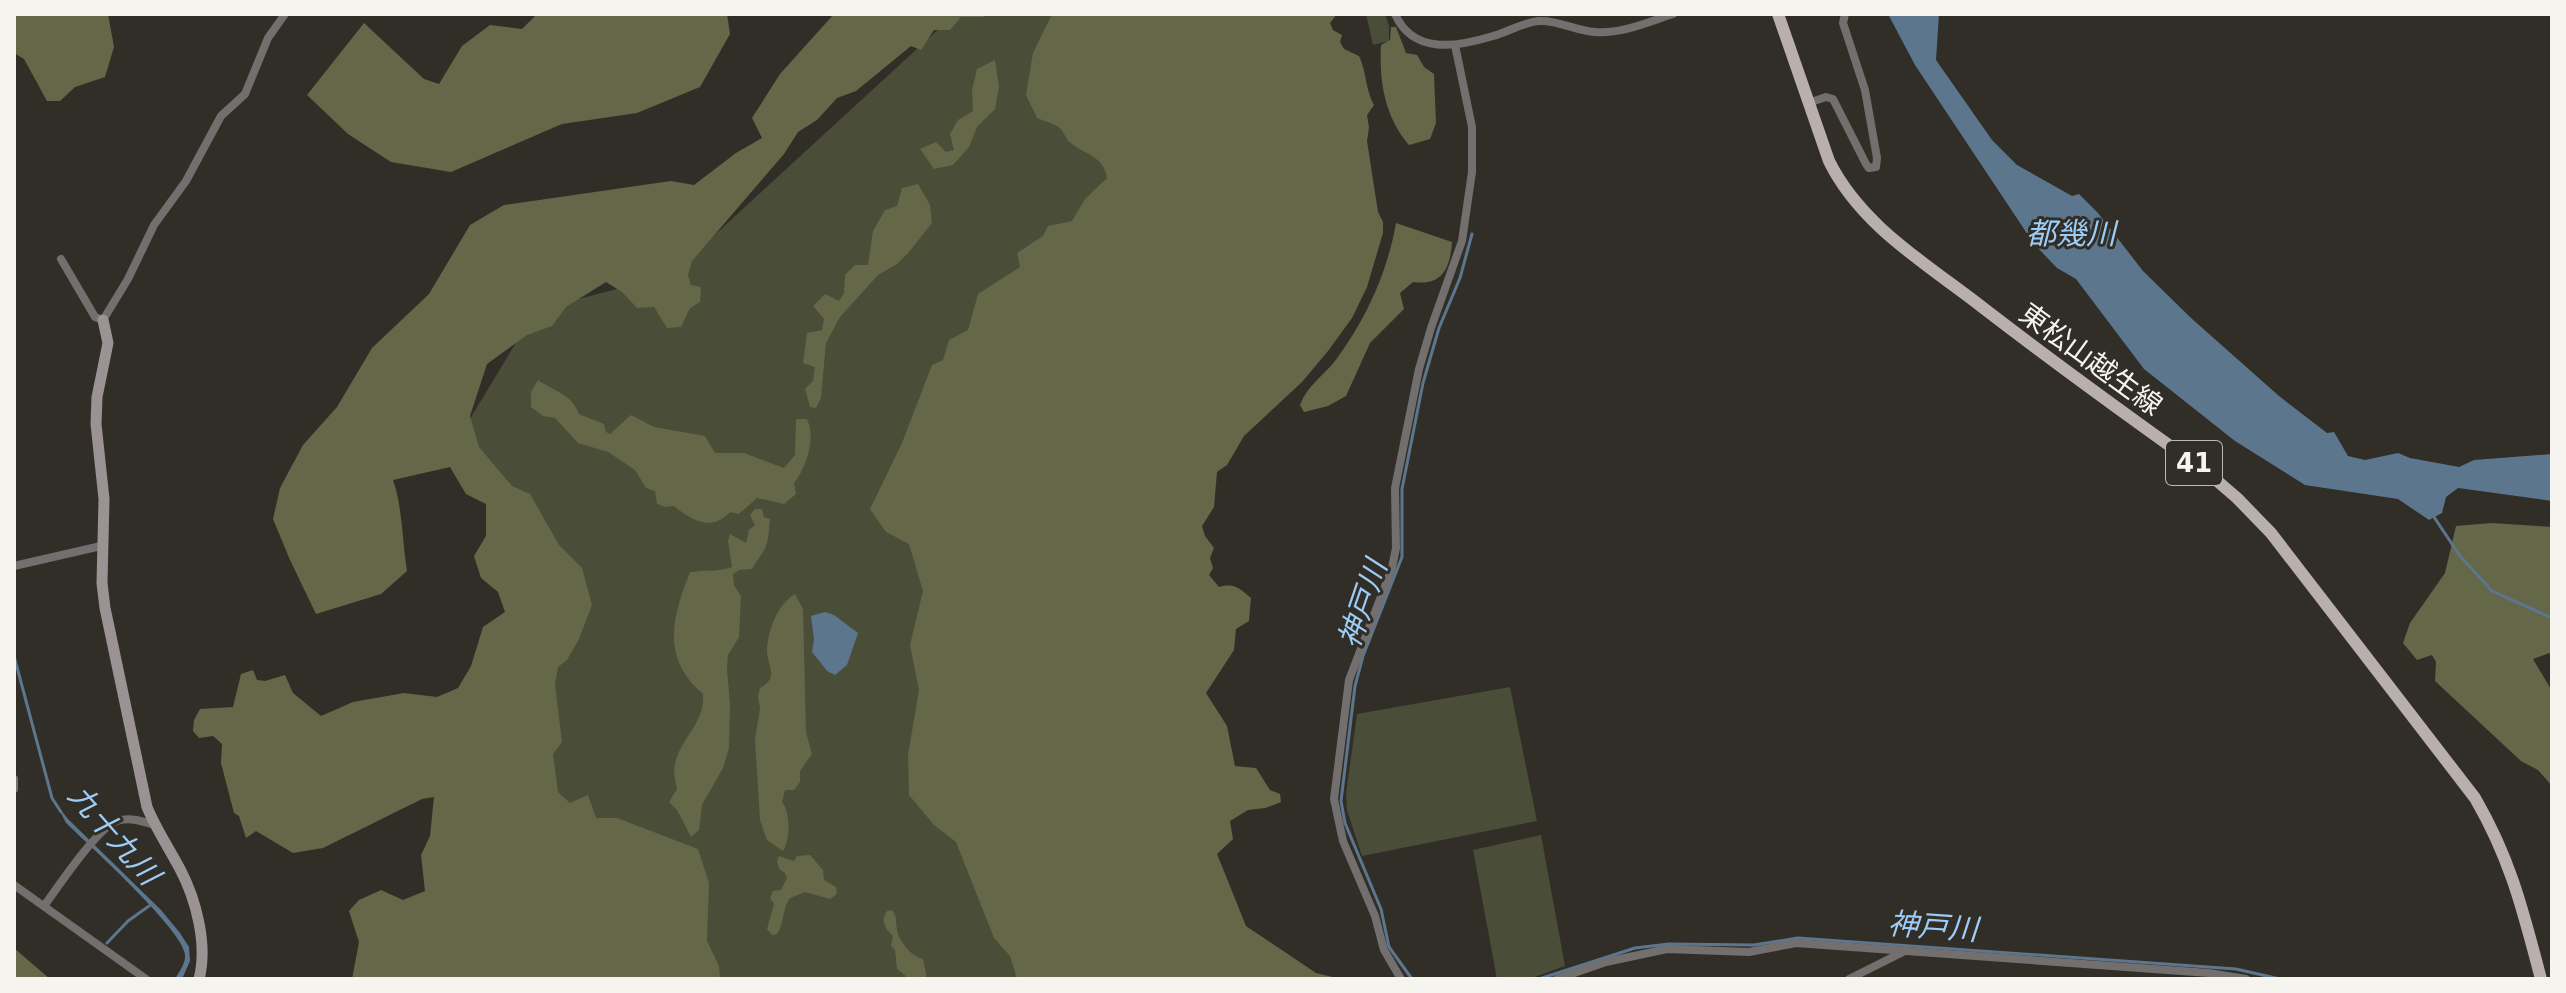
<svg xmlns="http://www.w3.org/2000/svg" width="2566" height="993" viewBox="0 0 2566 993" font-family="'DejaVu Sans','Noto Sans JP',sans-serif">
<rect width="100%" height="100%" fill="#312e27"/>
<path fill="#4a4d38" d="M955,14H1085L1132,164L1023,979H471L551,791L468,422L536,310L671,275Z
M1366,14H1385L1389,26V41L1373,45Z
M1510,687L1537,821L1362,856L1347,810L1346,794L1357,714Z
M1541,835L1565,966L1529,979H1497L1473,850Z"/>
<path fill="#646848" d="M14,14H108L114,47L105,77L75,87L60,101H47L24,59L14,53Z
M537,14H727L730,34L700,87L637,113L562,124L451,172L391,162L348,134L307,95L364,23L424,79L439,84L462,46L490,25L522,29Z
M834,14H986L983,17H961L950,30H934L921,50L911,46L856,91L837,98L817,120L798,132L784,154L692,261L688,275L691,285L701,287L700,302L690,308L681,327L667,328L654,307L637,308L622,292L606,282L566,307L552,326L527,335L487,364L470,416L479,447L512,486L530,494L559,545L582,568L592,605L579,639L567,660L558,667L555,684L562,742L553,754L558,792L570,803L588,795L596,818H617L698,849L709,883L707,941L719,966L720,979H352L359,942L349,911L359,900L381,890L403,900L425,891L421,855L430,836L434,797L422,799L323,848L293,853L256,831L246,838L239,816L234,813L221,763L222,744L213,736L199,738L193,731L194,720L200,709L233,707L241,674L253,670L257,680L265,681L285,675L293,693L321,716L353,702L404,693L437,697L458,688L471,666L483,627L505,612L498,592L481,578L474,556L486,536V504L466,494L450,467L393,480C403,509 402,541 407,571L381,594L316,614L290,560L273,519L280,488L303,445L337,407L372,348L429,294L470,225L504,205L671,181L694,185L736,153L762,138L752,118L780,74Z
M1052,14H1337L1330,23L1333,30L1342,35L1340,42L1344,49L1359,56C1367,73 1365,89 1374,105L1367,115L1369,127L1367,141L1378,212L1383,222V233L1367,287L1352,318L1328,351L1302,382L1244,436L1227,465L1217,472L1214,507L1202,526L1205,536L1214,548L1210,558L1213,568L1209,575L1219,587C1234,583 1239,588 1251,598L1249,621L1236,629L1234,650L1206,693L1227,726L1235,766L1256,768L1270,790L1280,794L1281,802L1265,808L1248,810L1230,821L1233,839L1217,854L1246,926L1316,973L1341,979H1017L1010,956L994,938L956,842L934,825L909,795L908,755L919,690L910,645L923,591L909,544L886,532L870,509L902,443L932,365L943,360L949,340L968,330L978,294L1020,267L1017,253L1043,236L1048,226L1072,221L1085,199L1107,178C1104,157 1087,155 1072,144C1066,140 1065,134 1061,129C1056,124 1044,121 1037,118L1026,95L1033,53Z
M1391,27H1396L1406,53L1417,55L1424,67L1434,74L1436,123L1430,139L1409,145C1385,117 1379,82 1381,45L1390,40Z
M995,60L999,87L995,109L977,127L969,147L953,165L934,169L920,149L936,142L946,152L954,150L950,134L958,120L973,111L972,90L977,69Z
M918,184L930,205L932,223L909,252L897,264L878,275L840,317L826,343L821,398L816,408L810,407L805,389L813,381L815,367L803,363L807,333L822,330L824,319L813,306L825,294L839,301L844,293L845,275L855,265H868L873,231L885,210L897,206L902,188Z
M1396,223L1452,242C1450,268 1443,286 1413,282L1400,293L1404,309L1370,343L1346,396L1328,406L1304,412L1300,405C1307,386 1323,376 1335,361C1366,319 1387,274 1396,223Z
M538,380C555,392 571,393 579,414L604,424L606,432L610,434L631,415L654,427L705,436L715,453H744L784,468L795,455L796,419H807C816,438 807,467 794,483L796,494L784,504L757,498L739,514L730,512C712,532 692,521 674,506L665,507L657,504L655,491L646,488L635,470L608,452L578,443L555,418L543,416L531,407V392Z
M755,509H762L764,517L770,519C769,527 769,538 766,546C763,554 756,561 752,569L739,570L733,574L734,585L741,596L739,637L728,655L727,669L730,704L729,748L723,768L702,805L699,830L691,837L677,810L669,802L677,789C676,783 674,776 674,770C677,740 706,724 703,694C661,658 672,618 690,572C705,570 718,572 732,567L728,541L730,534L746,543L749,530L755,525L750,515Z
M2491,523L2552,527V652L2533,659L2552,691V786L2538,770L2521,761L2435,681L2436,662L2432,655L2417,660L2403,643L2410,623L2445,573L2456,526Z
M795,594L803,609L806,732L812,754L800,771V782L794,790H785L782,802C791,813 790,840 783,851L767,840L760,820L755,739L760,709L758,696L760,688C780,677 767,666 767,650C768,630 777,605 795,594Z
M810,855L823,870L824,880L836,887L837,894L830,899L805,892L790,898C781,911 785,923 777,934L772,935L767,929L774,904L770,898L773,891L781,890L787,878L785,873L779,869L777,861L779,856L794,861L797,856Z
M892,910C898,918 895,920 897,929C898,941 912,957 923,959L927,979H905V975L897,969L895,950L891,946L893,936C885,929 880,921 887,911Z
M14,948L50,979H14Z"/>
<path fill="#5c768e" d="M1888,14H1939L1936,60L1992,140L2017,165L2072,196L2079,194L2098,213L2143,271L2191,318L2279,396L2327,433L2334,432L2348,456L2365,460L2398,453L2410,458L2459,467L2474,460L2552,454V501L2458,488L2446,497L2442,513L2429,520L2398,499L2305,485L2235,441L2144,369L2076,279L2057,268L2034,244L1915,65Z
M825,612L834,615L858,633L847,665L835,675L827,671L812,652L814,639L811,616Z
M57,805L68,819L161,910L180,933L189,947L190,961L182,979H175C180,970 188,961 184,951C177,925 89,845 66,823Z"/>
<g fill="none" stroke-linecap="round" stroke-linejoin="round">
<path stroke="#5c768e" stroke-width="3" d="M2432,514L2460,556L2492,591L2552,618
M14,656L52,798L61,812
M107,943L128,921L149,906
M1412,979L1389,947L1381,909L1345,823L1341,801L1355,686L1363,656L1402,557V489L1423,383L1439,328L1460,278L1472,234
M1539,979L1635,948L1669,944L1754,945L1798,938L2236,969L2280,979"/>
<path stroke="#746f6f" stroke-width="8" d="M1395,14C1413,55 1457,47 1493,36C1508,32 1523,22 1540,21C1558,20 1576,31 1595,32C1622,34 1648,22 1673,14
M1808,103L1826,97L1833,99L1866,164L1869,168L1876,167L1877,158L1865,90L1843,23L1845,14
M61,259L95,317L103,320L128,279L154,225L186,181L221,116L245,94L268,38L285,14
M14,566L101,546
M14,779V789
M14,885L146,979
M44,906C58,887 97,828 117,821C130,817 142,821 154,825
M1401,979L1384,950L1375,916L1343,841L1334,799L1349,680L1392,568L1396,548L1395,488L1419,369L1431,328L1462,241L1472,172V127L1455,45
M1557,979L1606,962L1667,949L1749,952L1796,943L2209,973L2246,979
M1849,979L1907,950"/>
<path stroke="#9b9393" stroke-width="11" d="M103,320L108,343L97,397L96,424L104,499L102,583L105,608L147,807C156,829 169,848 180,869C196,899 208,945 199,979"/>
<path stroke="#b9afaf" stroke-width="12" d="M1778,14L1829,161C1861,226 1927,264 1982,307C2056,364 2132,419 2208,473L2237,498L2271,533L2475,798C2511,860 2523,911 2541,979"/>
</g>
<g text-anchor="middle" stroke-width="6" stroke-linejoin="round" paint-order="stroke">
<rect fill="#312e27" stroke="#bab9b3" stroke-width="2" x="2166" y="441" width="56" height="44" rx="6"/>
<g font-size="26" font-weight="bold" fill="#f5f4ef">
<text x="2194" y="472">41</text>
</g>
<g font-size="28" fill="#f5f4ef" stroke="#312e27">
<text transform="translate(2091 359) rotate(36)" y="10">東松山越生線</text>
</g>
<g font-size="30" font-style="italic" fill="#9dccf7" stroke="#312e27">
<text x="2071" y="244">都幾川</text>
<text transform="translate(1363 604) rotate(-71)" y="10">神戸川</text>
<text transform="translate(114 835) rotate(49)" y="10">九十九川</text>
<text transform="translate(1933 927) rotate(4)" y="10">神戸川</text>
</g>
</g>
<rect width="2566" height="993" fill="none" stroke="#f5f4ef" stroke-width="32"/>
</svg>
